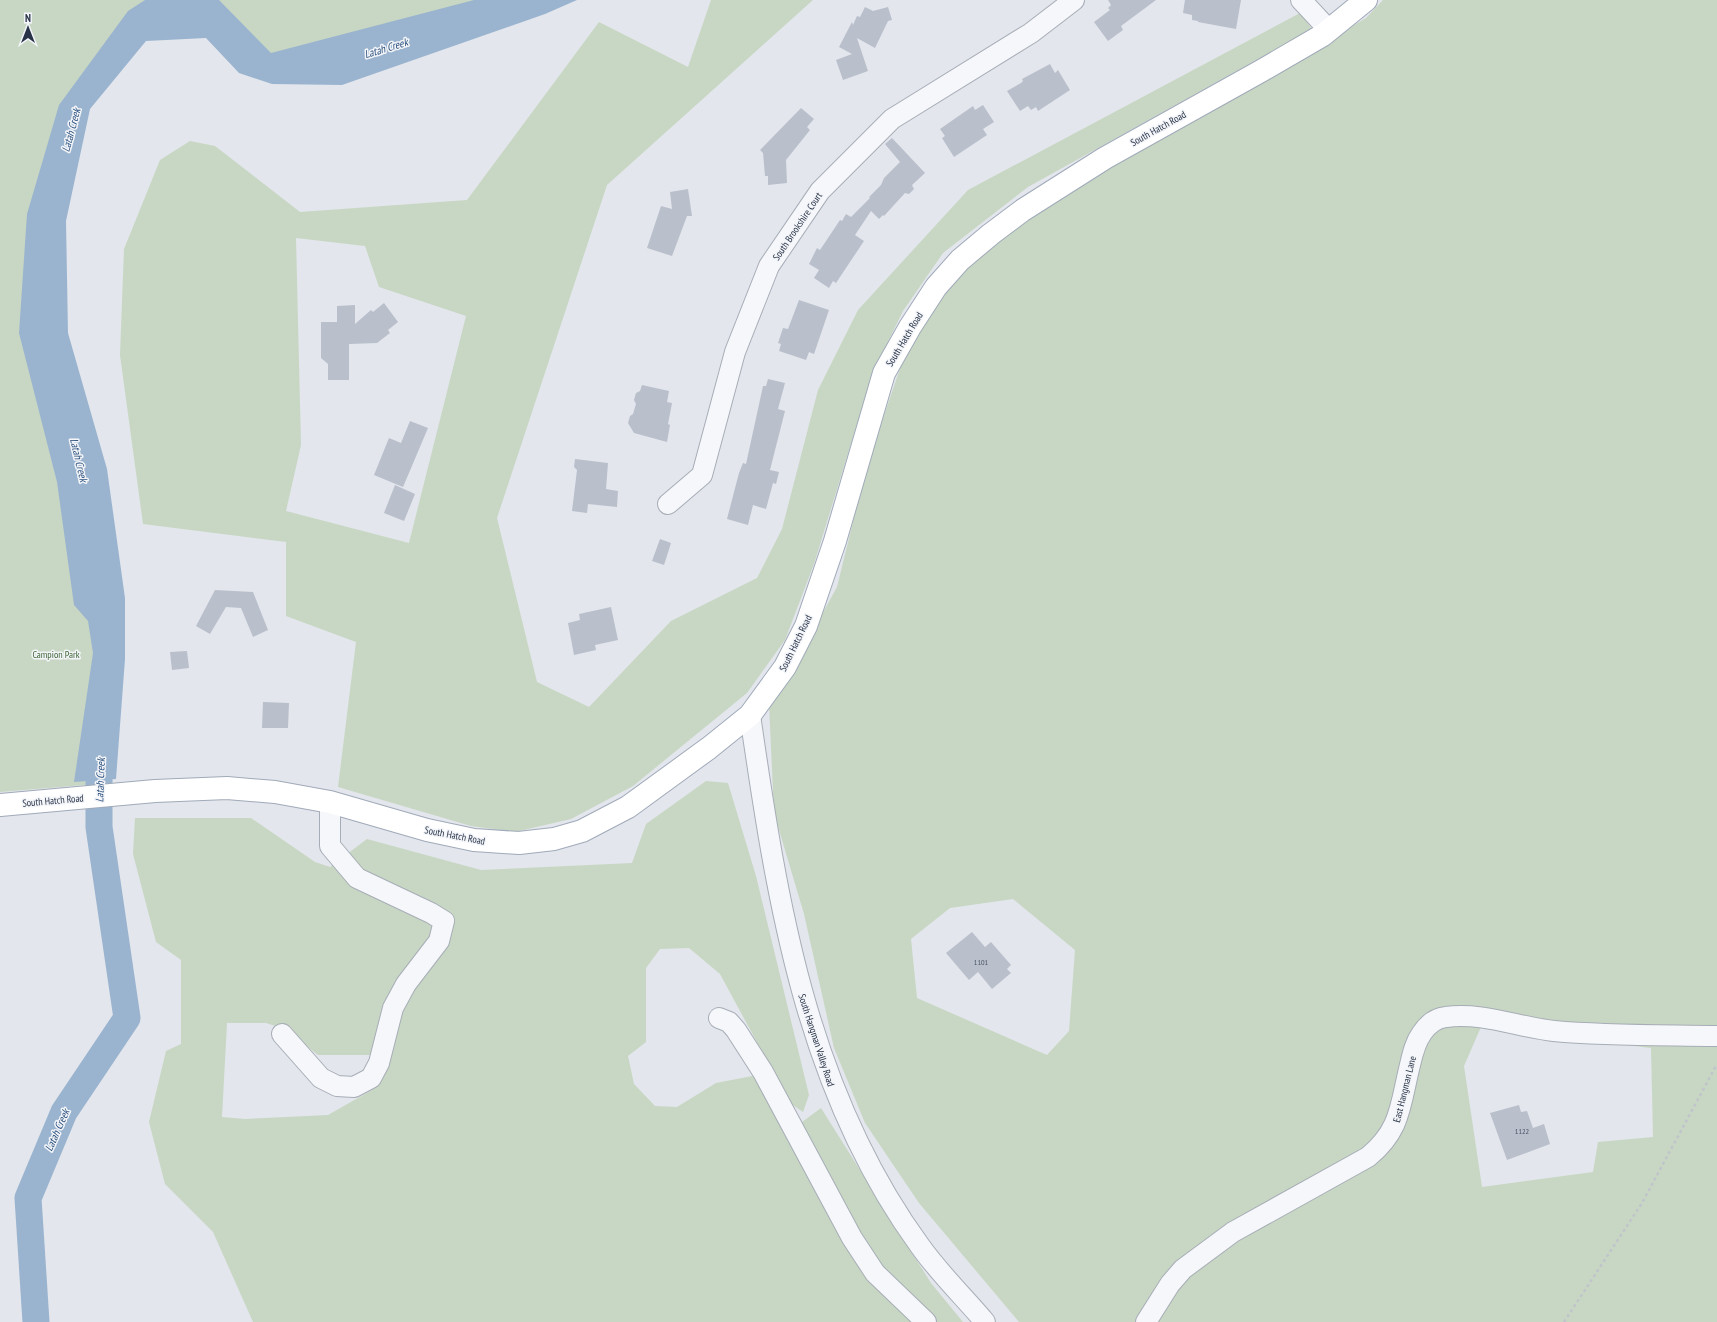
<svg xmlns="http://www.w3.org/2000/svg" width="1717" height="1322" viewBox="0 0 1717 1322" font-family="'PT Sans Narrow',sans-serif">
<rect width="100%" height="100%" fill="#e3e6ec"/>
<path fill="#c8d7c3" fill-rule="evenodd" d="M0,0H541L272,68L174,12L78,104L48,218L111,650L108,783L0,792Z
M711,0H813L607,185L497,518L537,682L589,707L671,621L757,578L782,529L818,390L858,310L968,190L1300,13L1312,29L1028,187L943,253L903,311L873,372L814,564L785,640L747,693L633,786L571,819L515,832L471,826L338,787L356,642L286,616V542L143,524L120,355L124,249L160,160L190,141L215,146L300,212L467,200L599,22L688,67ZM296,238L365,246L379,287L466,316L409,543L286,511L301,445Z
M1383,0H1717V1322H1019L919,1203L865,1123L834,1048L804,914L774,813L769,704L806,643L837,587L860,493L881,424L905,354L940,299L985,250L1062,194L1287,65L1366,18ZM1013,899L1075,950L1069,1031L1047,1055L917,998L911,939L950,908ZM1481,1027L1651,1048L1653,1137L1598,1142L1593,1172L1482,1187L1464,1066Z
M706,781L728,783L756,876L809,1095L803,1112L790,1103L802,1122L821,1108L931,1283L963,1322H253L213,1232L165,1184L149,1122L166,1051L181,1044V960L156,942L133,854L135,818H251L315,862L330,867L367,839L481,870L632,863L646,824ZM689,948L720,974L773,1072L716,1083L677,1107L655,1106L634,1084L628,1056L646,1042V968L660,949ZM227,1023H266L285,1029L318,1055H382L372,1090L328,1115L245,1119L222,1117Z"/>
<path fill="#9ab4d0" d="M145,0H219L271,53L474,0H577L545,14L342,85L272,84L239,73L206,38L146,41L90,109L66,221L68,333L107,469L125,598V659L116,779L74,782L93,653L88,621L74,605L57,482L19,333L27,214L59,105L128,11Z"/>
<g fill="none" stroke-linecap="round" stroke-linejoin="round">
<path stroke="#9ab4d0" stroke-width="27" d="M36,1322L28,1198L64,1112L127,1018L99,827V773L102,743"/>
</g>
<path fill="#b9bfcb" d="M1108,0H1156L1121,26L1123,30L1108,41L1094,22L1110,10L1108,8L1111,5Z
M1185,0H1241L1236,29L1198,22V21L1192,20V15L1183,13Z
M865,7L873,11L888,7L892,20L888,21L875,48L857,38L868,71L843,80L836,60L852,54L839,47L852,22L853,25L857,16L860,17Z
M1050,64L1055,73L1058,70L1070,90L1038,111L1036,107L1031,110L1028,106L1020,111L1007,91L1021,83L1023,81L1022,79Z
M983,105L994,122L983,129L987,135L954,157L942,138L945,136L940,129L973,106L975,110Z
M801,108L814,119L807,127L810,130L786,160L787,183L768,185V176H765L763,153L760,150Z
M892,138L925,173L912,185L914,189L909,194L905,193L884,216L883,215L879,219L871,211L855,235L864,241L836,283L833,281L829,288L814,278L819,270L809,264L817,248L820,250L840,220L842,221L846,214L851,217L870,198L869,197L881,185L884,178L900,162L885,144Z
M688,189L692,216H687L672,256L647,248L661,206L672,209L670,192Z
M799,300L829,310L814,354L809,352L806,360L779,351L781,344L778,343L783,328L788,329Z
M384,303L398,322L388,330L390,333L377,343L349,344V380H328V364L321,358V322H337V306L355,305V324L371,310L373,312Z
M768,379L785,383L778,409L785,411L770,470L779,472L776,484L773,483L766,509L753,505L748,525L727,519L739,473L743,463L746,464L763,386H766Z
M642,385L669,391L667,402L672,403L668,424L670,425L667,442L634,433L628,423L630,416L633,414L636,404L634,400L636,393L640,391Z
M410,421L428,428L403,487L374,475L389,438L401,443Z
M575,459L608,463L606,489L618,491L617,507L588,504L587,513L572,511L577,470L574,467Z
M395,485L415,494L404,521L384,513Z
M660,539L671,543L664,565L652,561Z
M215,590L253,592L268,630L253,637L241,608L226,607L210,634L196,626Z
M611,607L618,640L595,645L596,650L574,655L568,623L580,620L579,614Z
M187,651L189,668L172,670L170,652Z
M263,702L289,703L288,728H262Z
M972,932L985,947L991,942L1011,965L1007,969L1011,973L992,989L978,972L969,980L946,953Z
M1519,1105L1521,1112L1527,1111L1533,1128L1544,1124L1550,1144L1507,1160L1490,1113Z"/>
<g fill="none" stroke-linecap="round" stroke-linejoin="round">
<g stroke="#a7adb7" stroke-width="22">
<path id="minor" d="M1301,0L1329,30
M668,504L702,475L735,352L769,266L820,191L892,119L1031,33L1074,0
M750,715C777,901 806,1090 920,1246C939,1273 964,1297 985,1322
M719,1018L729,1022L736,1030L763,1072L852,1238L875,1273L926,1322
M282,1034L321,1078L337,1086L354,1087L371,1078L379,1063L393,1008L406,984L439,941L444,921L431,913L357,878L330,846V802
M1146,1322L1170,1284L1183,1269L1233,1232L1368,1157C1400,1131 1400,1107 1409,1069C1412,1057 1414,1044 1422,1033C1428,1024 1436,1018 1446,1017C1482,1012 1518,1027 1554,1031C1608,1036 1663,1035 1717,1036"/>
</g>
<g stroke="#a0aab9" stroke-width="24">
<path id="major" d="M0,805L155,791L227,788L275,792L330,802L427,830L474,840L519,843L554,839L582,831L628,807L709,748L750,715L785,667L806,626L835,541L884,373L910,327L936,287L960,260L991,234L1023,210L1105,158L1261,71L1323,35L1366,0"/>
</g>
<path stroke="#c0c4cb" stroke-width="2.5" stroke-dasharray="3 3" stroke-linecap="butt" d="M1564,1322L1642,1203L1717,1064"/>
<use href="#minor" stroke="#f6f7fa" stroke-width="20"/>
<use href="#major" stroke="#fff" stroke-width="22"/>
</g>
<g text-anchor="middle" stroke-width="3" stroke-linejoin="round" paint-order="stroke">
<g font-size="8" fill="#4c5668">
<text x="981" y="965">1101</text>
<text x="1522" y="1134">1122</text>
</g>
<g font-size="10" fill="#283347" stroke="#f3f5f9">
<text transform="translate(1158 128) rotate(-29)" y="4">South Hatch Road</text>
<text transform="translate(797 226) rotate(-56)" y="4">South Brookshire Court</text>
<text transform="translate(904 339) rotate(-59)" y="4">South Hatch Road</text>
<text transform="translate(795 643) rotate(-64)" y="4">South Hatch Road</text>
<text transform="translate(53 800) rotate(-5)" y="4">South Hatch Road</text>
<text transform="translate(455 835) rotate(11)" y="4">South Hatch Road</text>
<text transform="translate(817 1040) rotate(72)" y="4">South Hangman Valley Road</text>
<text transform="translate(1404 1089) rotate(-76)" y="4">East Hangman Lane</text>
</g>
<g font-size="10" fill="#3d6434" stroke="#f3f5f9">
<text x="56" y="658">Campion Park</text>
</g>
<g font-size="11" font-style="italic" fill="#2d527f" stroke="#f3f5f9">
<text transform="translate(386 48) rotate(-17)" y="4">Latah Creek</text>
<text transform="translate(71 130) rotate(-75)" y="4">Latah Creek</text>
<text transform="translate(79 460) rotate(77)" y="4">Latah Creek</text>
<text transform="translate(100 780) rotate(-88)" y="4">Latah Creek</text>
<text transform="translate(57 1130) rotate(-66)" y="4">Latah Creek</text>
</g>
</g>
<g transform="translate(28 28)" stroke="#f3f5f9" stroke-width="3" paint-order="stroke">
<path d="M0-3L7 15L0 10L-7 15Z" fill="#283347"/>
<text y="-6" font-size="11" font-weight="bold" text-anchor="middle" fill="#283347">N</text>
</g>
</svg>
